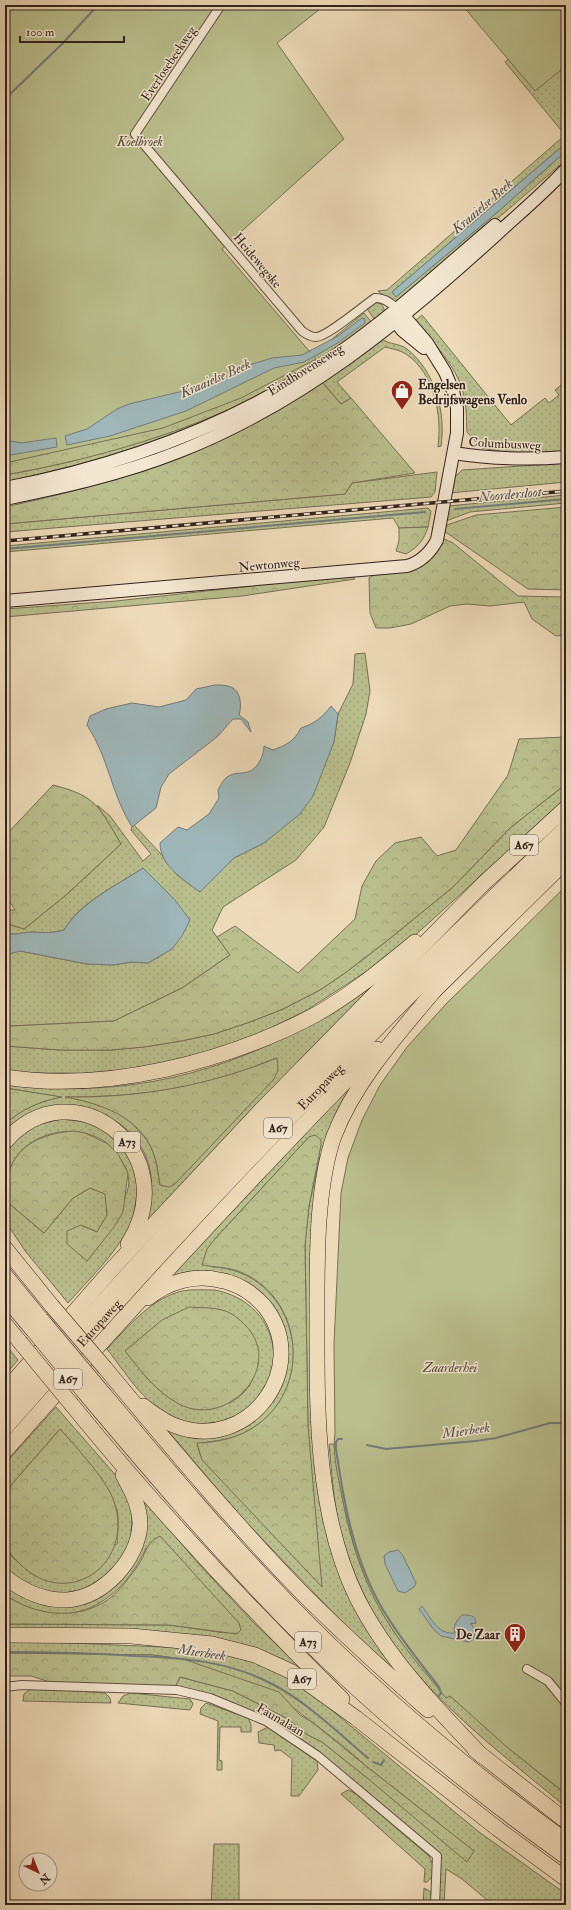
<svg xmlns="http://www.w3.org/2000/svg" width="571" height="1910" viewBox="0 0 571 1910" font-family="'IM FELL Double Pica',serif">
<defs>
<pattern id="grass-dots" width="8" height="8" patternUnits="userSpaceOnUse"><rect width="8" height="8" fill="#babf8e"/><path d="M2 2h.1M6 6h.1" fill="none" stroke="#a0a47a" stroke-width="1.8" stroke-linecap="round"/></pattern>
<pattern id="forest-crowns" width="20" height="18" patternUnits="userSpaceOnUse"><rect width="20" height="18" fill="#babf8e"/><path d="M2 6a3 3 0 1 1 6 0M12 15a3 3 0 1 1 6 0" fill="none" stroke="#a0a47a"/></pattern>
</defs>
<rect width="100%" height="100%" fill="#eddab8"/>
<filter id="stains"><feTurbulence type="fractalNoise" baseFrequency=".005" numOctaves="4"/><feColorMatrix values="0 0 0 0 .2 0 0 0 0 .09 0 0 0 0 .02 0 0 0 .5 -.17"/></filter>
<radialGradient id="worn" r=".72"><stop offset=".6" stop-color="#630" stop-opacity="0"/><stop offset="1" stop-color="#630" stop-opacity=".3"/></radialGradient>
<path fill="url(#grass-dots)" stroke="#767055" fill-rule="evenodd" d="M566,8V143L392,292L396,297L500,210L566,151V160L401,301C391,304 386,298 378,291L387,290L565,135L505,62Z
M375,302L381,304C388,312 382,316 376,322L366,307Z
M422,315L511,425L545,398L549,403L559,395L555,390L566,381V452L520,455L482,448L467,432C466,418 467,406 463,392C457,367 431,341 416,320Z
M382,339C390,345 399,343 407,349C435,371 446,412 441,446L438,447C442,415 435,374 406,354C400,350 392,349 385,347L337,382L351,398L341,404L322,382Z
M244,404L227,414L121,455L5,484V475C88,461 166,435 244,404Z
M566,463V482L450,493L453,476H456L462,470Z
M437,472L435,492L431,497L5,532V524L345,494L352,483Z
M566,495V503L470,512L446,521L448,506Z
M428,508L431,511L428,527L399,528L393,518L5,552V546Z
M365,653L370,691L366,714L350,763L324,827L296,860L223,907L212,930L230,955L182,988L114,1021L11,1026L5,1024V955L6,954L20,951L87,964L113,965L131,962L148,963L172,949L151,877L143,868C116,886 80,902 64,930C53,933 45,933 33,932C23,932 15,936 5,933V923L24,929L66,895L121,844L97,805L110,816L143,861L151,854L131,830L132,827L134,825L160,853L177,875L200,892L234,858L264,843L334,742L338,714L353,684L355,654Z
M566,784V798L431,921L395,953L307,1010L275,1026L242,1042L160,1066L94,1073H29L5,1070V1046L60,1050H111L144,1047L181,1041L214,1034L250,1022L283,1009L320,990L345,973L383,944L453,887L510,828Z
M381,980L144,1228C161,1184 151,1137 106,1116C98,1113 87,1107 79,1109C73,1110 65,1114 59,1116C41,1124 23,1131 5,1138V1124C21,1109 39,1102 60,1097L6,1088L5,1082C35,1085 65,1089 96,1088C200,1083 297,1040 381,980ZM277,1058L160,1185C158,1174 157,1162 153,1152C145,1131 119,1110 98,1104C89,1101 78,1100 68,1097C119,1097 171,1092 220,1079C239,1074 258,1064 277,1058Z
M364,1068L331,1133L313,1361L340,1570L423,1696L345,1625L244,1520L157,1418L198,1433L268,1401L279,1322L235,1279L160,1288ZM315,1135L320,1156L309,1206L305,1244L308,1426L249,1508L202,1460L197,1444C222,1439 235,1441 257,1425C323,1379 294,1270 212,1267L214,1240L309,1137Z
M61,1119C74,1121 90,1121 102,1128C117,1138 130,1154 136,1171C140,1183 135,1215 129,1227C114,1256 89,1279 68,1303L26,1252L5,1221V1200L44,1233L73,1198L90,1188L106,1194L107,1215L97,1232L81,1225L87,1261C96,1245 105,1229 115,1213C118,1207 124,1199 127,1192C132,1178 126,1166 118,1156C115,1152 111,1147 108,1144C81,1123 37,1129 17,1156C8,1168 6,1182 5,1196L6,1151L15,1140L37,1125Z
M215,1290C295,1306 292,1410 213,1423C199,1425 185,1424 172,1417C143,1403 126,1373 107,1349C128,1327 150,1299 182,1291C192,1289 205,1290 215,1290ZM258,1360C254,1381 249,1391 230,1403L171,1399L152,1383Z
M5,1344L18,1360L5,1375Z
M56,1407L119,1479L126,1492L132,1513L131,1536L128,1547L109,1576L81,1591L64,1595L47,1593L14,1576L5,1567V1542L12,1557L35,1576L117,1544C117,1535 119,1525 118,1516C114,1487 79,1451 60,1429L12,1484L5,1498V1467L10,1458Z
M329,1444H334C341,1503 353,1562 383,1614C405,1653 438,1684 471,1714C501,1742 533,1769 566,1794V1807C467,1725 373,1660 340,1528C333,1500 332,1472 329,1444Z
M134,1488L197,1562L252,1621L307,1674L258,1650L5,1631V1624L169,1625L225,1633L146,1548C125,1594 84,1626 32,1610C23,1607 14,1600 5,1595V1581L67,1606L132,1558Z
M27,1641L206,1649L264,1665L300,1684L479,1832L566,1894V1905H493L462,1879L446,1869L444,1905H438L441,1855L310,1746L278,1723L219,1697L175,1687L180,1677L233,1691L288,1719L306,1734L322,1742L366,1777L441,1825L366,1766L342,1745L291,1706L183,1659L152,1655L5,1653V1642Z
M36,1688L105,1693L110,1698L111,1703L23,1701L24,1694L29,1690Z
M131,1693L190,1699L193,1704L190,1710L118,1703L123,1696Z
M206,1703L248,1718L251,1724V1732H241V1727H220L219,1760L222,1761V1770H217L218,1721L200,1714L201,1708Z
M268,1727L317,1761L318,1770L299,1796H291L292,1759L280,1750L275,1751L274,1745L259,1743L258,1732Z
M348,1790L355,1793L429,1856L433,1865L432,1877L427,1882H424L425,1869L341,1794Z
M214,1844H239V1905H211Z
M424,1888L431,1892L432,1905H423Z"/>
<path fill="url(#forest-crowns)" stroke="#767055" d="M364,313L373,324C354,338 335,353 316,365C221,422 113,456 5,475V456L304,362L338,336L326,344Z
M322,382L341,404L351,398L415,473L352,483L345,494L5,524V507C121,482 223,450 322,382Z
M566,507V590L528,589L444,531V526L476,515Z
M428,527C424,540 418,547 406,554L396,551L399,541V528Z
M442,538L453,543L518,596L566,597V635L556,636L532,619L524,602L490,606L467,604L450,606L411,624L390,628H376L370,613L369,578C376,573 382,573 390,572C417,569 432,567 442,538Z
M351,575L355,579L242,596L5,617V609L116,601Z
M566,737V784L510,828L453,887L383,944L345,973L320,990L283,1009L250,1022L214,1034L181,1041L144,1047L111,1050H60L5,1046V1024L11,1026L114,1021L182,988L230,955L217,937L235,926L298,973L355,919L362,886L376,861L395,843L421,837L437,856L456,850L508,775L519,739Z
M53,785C97,796 99,807 121,844L66,895L24,929L5,923V906L9,910H15L5,894V836Z
M277,1058L278,1070L274,1079L175,1184L169,1187L160,1185C158,1174 157,1162 153,1152C139,1116 99,1103 65,1097C140,1098 207,1086 277,1058Z
M5,1088L62,1097C40,1101 22,1109 5,1124Z
M73,1131L85,1133L108,1144L118,1154L128,1173L123,1212L114,1227L87,1261L67,1244V1231L81,1225L97,1232L107,1215L105,1194L90,1188L73,1198L44,1233L5,1200C5,1154 29,1135 73,1131Z
M315,1135L321,1140V1145L309,1206L305,1246L308,1426L322,1587L202,1460L197,1443C219,1442 239,1438 257,1425C313,1385 302,1295 238,1271C226,1267 213,1267 202,1265L207,1249L214,1240L309,1137Z
M189,1307C200,1308 211,1307 222,1310C230,1312 237,1317 243,1323C288,1364 228,1430 179,1404C156,1392 140,1370 125,1351L162,1320Z
M60,1429C75,1446 106,1479 113,1499C137,1563 68,1612 20,1564C14,1558 6,1550 5,1541C3,1528 5,1512 5,1498L12,1484Z
M160,1536L239,1623L241,1630L237,1634L169,1625L5,1624V1595C35,1615 74,1621 106,1601C118,1593 128,1579 137,1567C146,1555 144,1544 160,1536Z
M5,1653L152,1655L183,1659L279,1692L300,1715L312,1722L366,1766L474,1851L467,1862L366,1777L322,1742L306,1734L288,1719L233,1691L180,1677L175,1687L50,1682L31,1676H5Z"/>
<path fill="#babf8e" stroke="#767055" d="M5,5H325L277,43L344,139L222,249L316,359L241,398L163,428L5,463Z
M462,5H566V66L535,91Z
M566,886V1794L508,1748L450,1696L446,1698C424,1671 401,1645 384,1616C362,1579 350,1537 342,1496C338,1476 332,1453 335,1433L334,1344L341,1193L348,1158L362,1120L380,1085L407,1047L446,1004Z"/>
<path fill="#9fb7ba" stroke="#737b7b" d="M566,143V151L500,210L396,297L392,292Z
M362,318L365,319V323L339,342L317,355L304,362L274,368L186,411L110,436L67,445L65,436L87,429L117,409L129,404L200,387L237,373L249,365L272,358L302,355L338,336Z
M56,438L57,447L5,456V440L21,443Z
M215,685C220,685 226,685 231,687C241,691 242,706 239,715L248,722L251,732L241,719H233L217,737L169,774L161,787L156,808L132,827C111,794 109,758 87,725L90,716L106,709L132,703L159,707L186,700L196,689Z
M331,706L338,714L334,742L313,796L300,814L264,843L234,858L200,892C184,880 160,866 160,843L178,827L187,830L209,814L219,798L218,790C220,786 223,780 227,777C234,772 241,774 248,772C258,769 264,755 264,746L273,750C287,745 294,741 301,728C314,724 323,717 331,706Z
M143,868L175,900L190,920L182,936L172,949L148,963L131,962L113,965L87,964L20,951L5,955V933C15,936 23,932 33,932C45,933 53,933 64,930C81,902 116,886 143,868Z
M398,1550L402,1554L416,1583L414,1587L405,1593L398,1591L385,1564L384,1556L389,1552Z
M422,1606C431,1618 438,1635 455,1633C452,1626 457,1620 462,1615C470,1615 475,1615 476,1623L470,1624L474,1627L476,1632L473,1639L469,1642L441,1636L434,1630L419,1609Z"/>
<g fill="none" stroke-linecap="round" stroke-linejoin="round">
<path stroke="#737b7b" stroke-width="2" d="M5,99L63,43L98,5
M455,509L566,499
M5,549L425,512
M342,1439H338L336,1442V1449C344,1503 354,1560 382,1608C398,1636 419,1661 439,1687L441,1693L439,1696
M367,1445L386,1449L476,1441L496,1438L550,1423H566
M5,1652C49,1652 92,1653 136,1656C183,1658 229,1661 272,1684C307,1702 337,1732 368,1758
M373,1762L381,1765L384,1760"/>
<g stroke="#615043" stroke-width="10">
<path id="street" d="M221,5L135,134L302,331C306,334 310,337 316,337C327,337 363,306 375,298C383,297 390,303 397,308
M527,1669L548,1681L566,1703
M5,1687L22,1685L177,1690L210,1698L266,1721L318,1756L437,1856L435,1905"/>
</g>
<g stroke="#32221c" stroke-width="14">
<path id="secondary" d="M392,316L402,330L424,348
M454,453C491,459 528,460 566,457
M5,488C124,465 239,423 339,353C394,315 444,268 495,225
M5,499C64,487 122,474 178,452C301,404 402,321 498,233C521,212 545,192 566,169
M5,601L407,566C421,562 430,553 437,540L457,433V408L453,391L445,372L427,343L397,308"/>
</g>
<g stroke="#32221c" stroke-width="16">
<g id="highway">
<path d="M439,985C401,1031 356,1079 334,1136C316,1188 317,1260 317,1315C317,1409 315,1512 357,1598C388,1659 436,1708 482,1756"/>
<path d="M433,992L566,861"/>
<path d="M5,1077C105,1093 226,1062 315,1015C351,995 383,968 415,942"/>
<path d="M5,1142C72,1064 187,1152 128,1244"/>
<path d="M5,1248L52,1306"/>
<path d="M5,1275L41,1319"/>
<path d="M5,1297L32,1329"/>
<path d="M5,1324L20,1342"/>
<path d="M105,1368C169,1445 233,1522 303,1594C343,1634 385,1672 428,1710"/>
<path d="M93,1381C157,1457 221,1534 291,1606C375,1692 468,1770 566,1841"/>
<path d="M5,1391L112,1269L262,1109L483,884L566,808"/>
<path d="M84,1392C148,1468 213,1545 283,1617C369,1706 466,1785 566,1857"/>
<path d="M72,1405C156,1508 247,1606 342,1699"/>
<path d="M143,1406C153,1413 164,1422 176,1426C248,1453 312,1368 265,1307C253,1293 237,1283 219,1280C194,1274 168,1282 148,1298"/>
<path d="M5,1411C93,1312 182,1213 274,1117C368,1018 467,922 566,828"/>
<path id="s1" d="M5,1428C183,1224 370,1030 566,843"/>
<path d="M5,1451C125,1314 249,1180 377,1049"/>
<path d="M5,1577C23,1591 43,1601 67,1600C104,1597 138,1560 140,1524C140,1506 131,1490 123,1475"/>
<path d="M5,1635L131,1636L212,1644L255,1655L292,1672L356,1718L498,1829L566,1879"/>
<path d="M475,1750L566,1821"/>
</g>
</g>
<use href="#street" stroke="#f3e7d1" stroke-width="8"/>
<use href="#secondary" stroke="#f3e7d1" stroke-width="12"/>
<use href="#highway" stroke="#eddab8" stroke-width="15"/>
<g stroke="#32221c" stroke-width="3.5">
<path id="rail" d="M5,541L566,491"/>
</g>
<use href="#rail" stroke="#f3e7d1" stroke-width="2" stroke-dasharray="6" stroke-linecap="butt"/>
<g stroke="#32221c" stroke-width="16" stroke-linecap="butt">
<path id="highway-bridge" d="M52,1306L105,1368
M41,1319L93,1381
M32,1329L84,1392
M20,1342L72,1405"/>
</g>
<use href="#highway-bridge" stroke="#eddab8" stroke-width="15"/>
</g>
<defs>
<g id="shop-pin" transform="scale(1.15)"><path d="M0 17L-7.5 6A9.5 9.5 0 1 1 7.5 6Z" fill="#8f2418" stroke="#f3e7d1"/><path d="M-5-2.5h2.3a2.7 3.5 0 0 1 5.4 0H5L5.5 6h-11ZM-1.5-2.5h3a1.5 2.3 0 0 0-3 0Z" fill="#fff"/></g>
<g id="building-pin" transform="scale(1.15)"><path d="M0 17L-7.5 6A9.5 9.5 0 1 1 7.5 6Z" fill="#8f2418" stroke="#f3e7d1"/><path d="M-4-6H4V6H1V3H-1V6H-4ZM-2.5-4.3h1.7v1.8h-1.7ZM.8-4.3h1.7v1.8H.8ZM-2.5-1h1.7V.8h-1.7ZM.8-1h1.7V.8H.8Z" fill="#fff"/></g>
</defs>
<g fill-rule="evenodd">
<use href="#shop-pin" x="402" y="391"/>
<use href="#building-pin" x="515" y="1634"/>
</g>
<g text-anchor="middle" stroke-width="3" stroke-linejoin="round" paint-order="stroke">
<g fill="#f3e7d1" stroke="#6c5d52" stroke-width="1">
<rect x="510" y="835" width="28" height="20" rx="3"/>
<rect x="264" y="1118" width="28" height="20" rx="3"/>
<rect x="114" y="1132" width="26" height="20" rx="3"/>
<rect x="54" y="1369" width="28" height="20" rx="3"/>
<rect x="295" y="1632" width="26" height="20" rx="3"/>
<rect x="288" y="1669" width="28" height="20" rx="3"/>
</g>
<g font-size="12" font-weight="bold" fill="#32221c">
<text x="524" y="849">A67</text>
<text x="278" y="1132">A67</text>
<text x="127" y="1146">A73</text>
<text x="68" y="1383">A67</text>
<text x="308" y="1646">A73</text>
<text x="302" y="1683">A67</text>
</g>
<g font-size="13" fill="#32221c" stroke="#f3e7d1">
<text transform="translate(168 63) rotate(-56)" y="5">Everlosebeekweg</text>
<text transform="translate(258 260) rotate(50)" y="5">Heidewegske</text>
<text transform="translate(305 369) rotate(-32)" y="5">Eindhovenseweg</text>
<text transform="translate(505 443) rotate(3)" y="5">Columbusweg</text>
<text transform="translate(269 564) rotate(-5)" y="5">Newtonweg</text>
<text dy="5" stroke="none"><textPath href="#s1" startOffset="465">Europaweg</textPath></text>
<text dy="5" stroke="none"><textPath href="#s1" startOffset="141">Europaweg</textPath></text>
<text transform="translate(281 1719) rotate(30)" y="5">Faunalaan</text>
</g>
<g font-size="13" font-style="italic" fill="#544938" stroke="#f3e7d1">
<text x="140" y="146">Koelbroek</text>
<text x="450" y="1372">Zaarderhei</text>
</g>
<g font-size="13" font-weight="bold" fill="#32221c" stroke="#f3e7d1" text-anchor="start">
<text x="418" y="389">Engelsen<tspan x="418" dy="15">Bedrijfswagens Venlo</tspan></text>
<text x="500" y="1639" text-anchor="end">De Zaar</text>
</g>
<g font-size="14" font-style="italic" fill="#534f4b" stroke="#f3e7d1">
<text transform="translate(482 206) rotate(-41)" y="5">Kraaielse Beek</text>
<text transform="translate(215 378) rotate(-24)" y="5">Kraaielse Beek</text>
<text transform="translate(510 494) rotate(-5)" y="5">Noordersloot</text>
<text transform="translate(466 1430) rotate(-8)" y="5">Mierbeek</text>
<text transform="translate(202 1652) rotate(9)" y="5">Mierbeek</text>
</g>
</g>
<rect width="571" height="1910" fill="none" stroke="#eddab8" stroke-width="20"/>
<rect x="6" y="6" width="559" height="1898" fill="none" stroke="#32221c" stroke-width="2"/>
<rect x="10" y="10" width="551" height="1890" fill="none" stroke="#32221c"/>
<g transform="translate(38 1872) rotate(137)"><circle r="19" fill="#f3e7d1" stroke="#a69889"/>
<path d="M0-3L7 15L0 10L-7 15Z" fill="#8f2418"/>
<text y="-6" font-size="11" font-weight="bold" text-anchor="middle" fill="#32221c">N</text>
</g>
<path d="M20 36v6h104v-6" fill="none" stroke="#32221c" stroke-width="2"/>
<text x="26" y="36" font-size="12" fill="#32221c" stroke="#f3e7d1" stroke-width="3" paint-order="stroke">100 m</text>
<rect width="100%" height="100%" filter="url(#stains)"/>
<rect width="100%" height="100%" fill="url(#worn)"/>
</svg>
